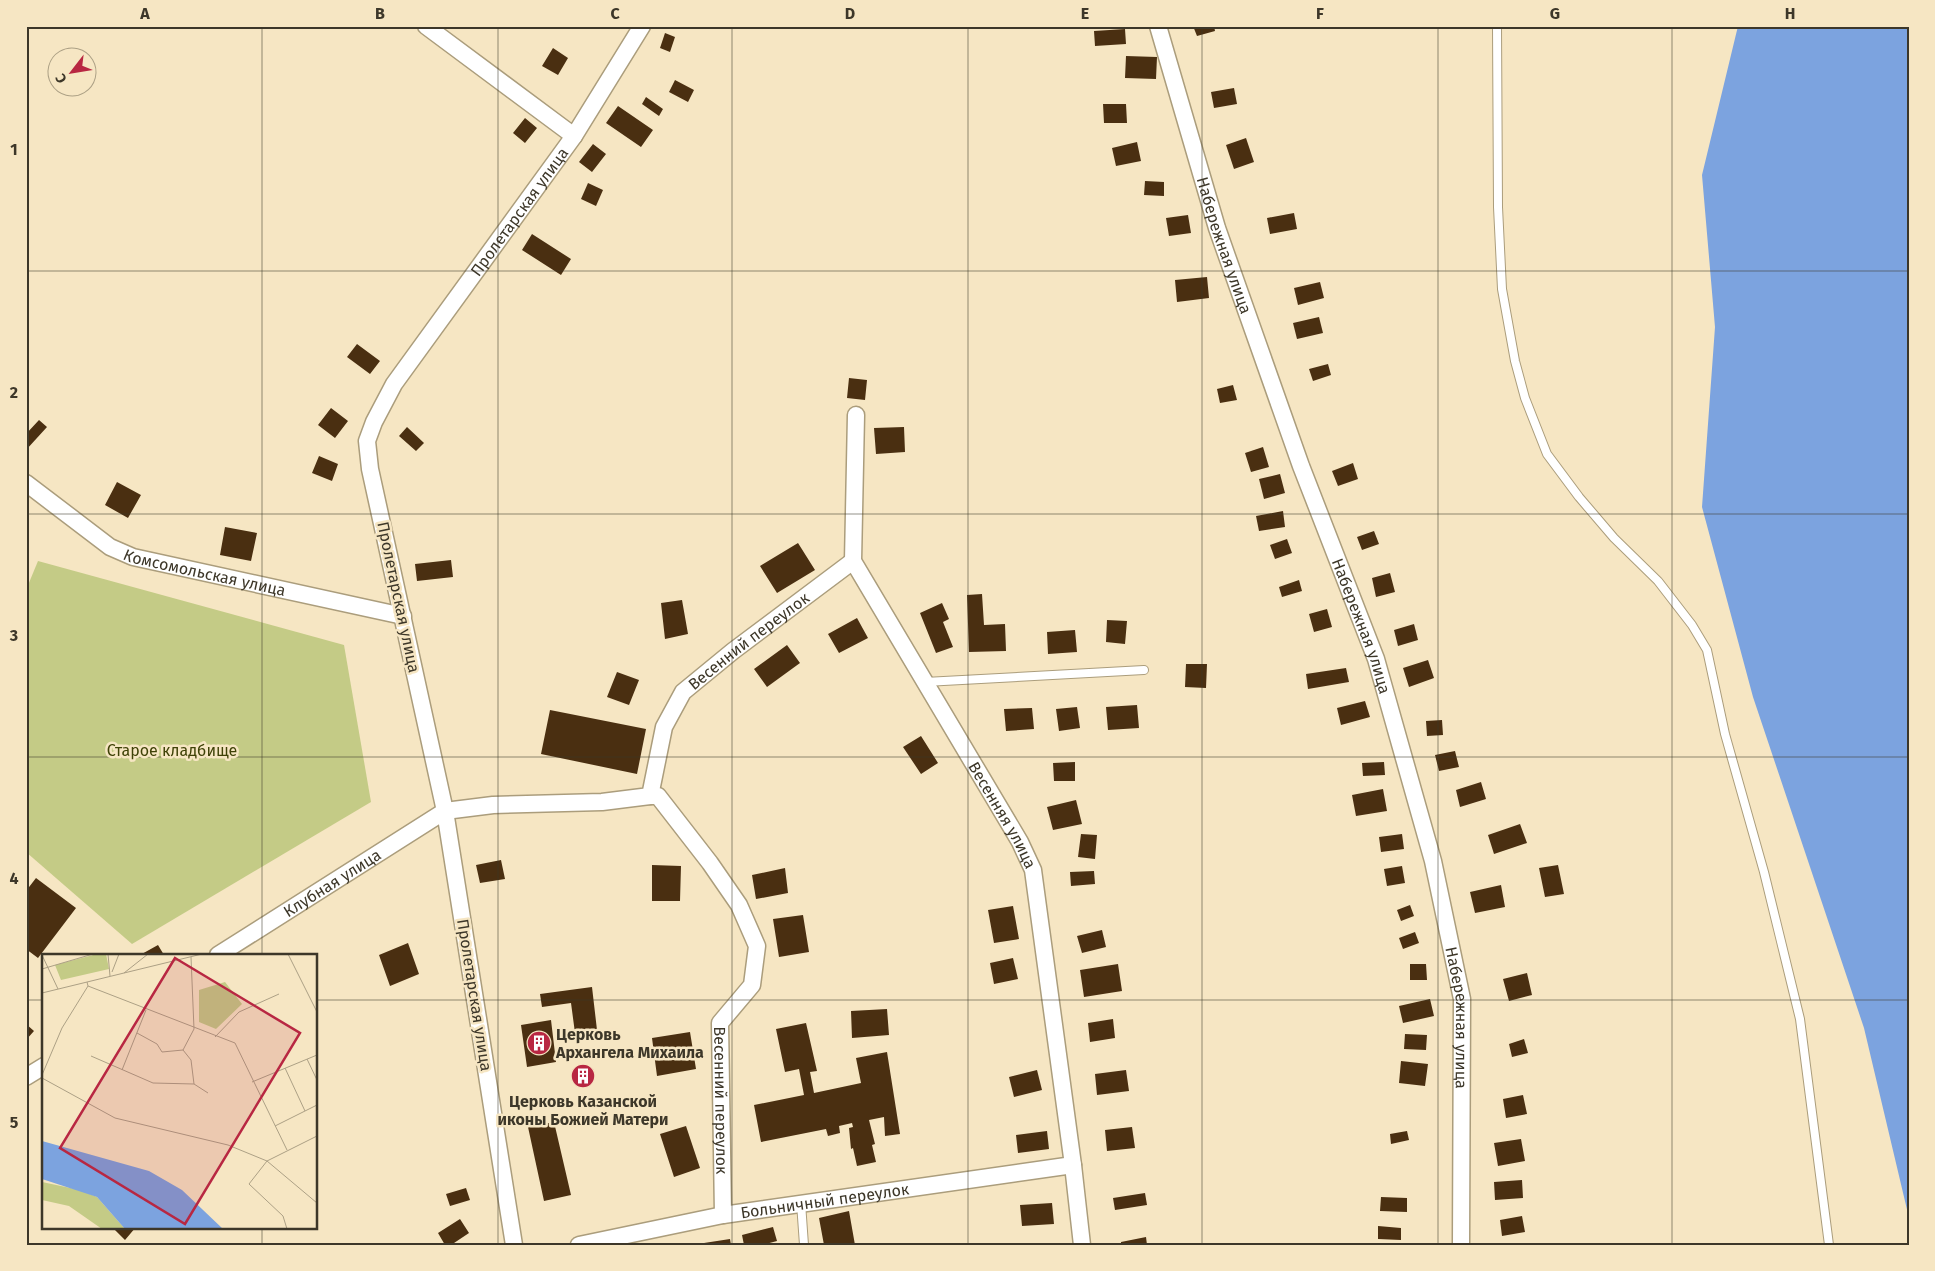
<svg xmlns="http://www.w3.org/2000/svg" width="1935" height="1271" viewBox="0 0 1935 1271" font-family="'Fira Sans',sans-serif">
<rect width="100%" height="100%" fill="#f6e6c3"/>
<path fill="#c4cb86" d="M38,561L344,645L371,802L132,944L26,852V590Z"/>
<path fill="#7ca3df" d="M1738,26H1909V1218L1864,1028L1753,697L1702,507L1715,327L1702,175Z"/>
<path fill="#4a2f11" d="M1193,26H1214L1215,31L1197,36Z
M1125,29L1126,44L1095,46L1094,31Z
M665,33L675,37L670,52L660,48Z
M553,48L568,58L558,75L542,66Z
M1126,56L1157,57L1156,79L1125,78Z
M675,80L694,90L688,102L669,92Z
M1234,88L1237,104L1214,108L1211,92Z
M646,97L663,109L659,116L642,104Z
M1103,104H1126L1127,123H1104Z
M618,106L653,130L641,147L606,123Z
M525,118L537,128L525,143L513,133Z
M1246,138L1254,162L1234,169L1226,145Z
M1137,142L1141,161L1116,166L1112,148Z
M593,144L606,154L592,172L579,162Z
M1145,181L1164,182V196L1144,195Z
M588,183L603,190L596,206L581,199Z
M1294,213L1297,229L1270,234L1267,218Z
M1188,215L1191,233L1169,236L1166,218Z
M532,234L571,259L561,275L522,250Z
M1207,277L1209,298L1177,302L1175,280Z
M1320,282L1324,298L1298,305L1294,288Z
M1319,317L1323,333L1297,339L1293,323Z
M357,344L380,361L370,374L347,357Z
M1328,364L1331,375L1313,381L1309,369Z
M849,378L867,380L865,400L847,398Z
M1233,385L1237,400L1220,403L1217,389Z
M331,408L348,421L335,438L318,425Z
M39,420L47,427L26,450V434Z
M407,427L424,443L416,451L399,436Z
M904,427L905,452L876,454L874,428Z
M1263,447L1269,467L1251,472L1245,453Z
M319,456L338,464L332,481L312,473Z
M1353,463L1358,479L1338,486L1332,471Z
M1280,474L1285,493L1264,499L1259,479Z
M117,482L141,495L128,518L105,505Z
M1283,511L1285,527L1259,531L1256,516Z
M225,527L257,533L251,561L220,555Z
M1374,531L1379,544L1362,550L1357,537Z
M1287,539L1292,553L1275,559L1270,545Z
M798,543L815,570L777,593L760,566Z
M451,560L453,577L417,581L415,564Z
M1390,573L1395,592L1376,597L1372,578Z
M1299,580L1302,591L1282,597L1279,587Z
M982,594L984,625L1005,624L1006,651L969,652L967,595Z
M682,600L688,634L665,639L661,603Z
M942,603L949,619L943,622L953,647L936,653L920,613Z
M1327,609L1332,627L1314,632L1309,614Z
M857,618L868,638L839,653L828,634Z
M1107,620L1127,621L1125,644L1106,642Z
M1414,624L1418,640L1398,646L1394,630Z
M1075,630L1077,652L1048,654L1047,632Z
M787,645L800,663L767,687L754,669Z
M1428,660L1434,678L1409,687L1403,668Z
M1186,664H1207L1206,688L1185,687Z
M1346,668L1349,682L1308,689L1306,674Z
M617,672L639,680L629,705L607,697Z
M1365,701L1370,717L1341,725L1337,708Z
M1137,705L1139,728L1108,730L1106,707Z
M1077,707L1080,728L1059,731L1056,709Z
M1032,708L1034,729L1006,731L1004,709Z
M550,710L646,729L637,774L541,754Z
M1442,720L1443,735L1427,736L1426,721Z
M921,736L938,763L921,774L903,747Z
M1455,751L1459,767L1439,771L1435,755Z
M1075,762V781H1054L1053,763Z
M1384,762L1385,775L1363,776L1362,763Z
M1481,782L1486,799L1460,807L1456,790Z
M1383,789L1387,811L1356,816L1352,795Z
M1076,800L1082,824L1053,830L1047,807Z
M1520,824L1527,843L1494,854L1488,835Z
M1081,834L1097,835L1095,859L1078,857Z
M1402,834L1404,849L1381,852L1379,837Z
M501,860L505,879L480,883L476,865Z
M652,865L681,866L680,901H652Z
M1558,865L1564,894L1545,897L1539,868Z
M1402,866L1405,883L1387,886L1384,869Z
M785,868L788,893L756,899L752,875Z
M1094,871L1095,884L1071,886L1070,872Z
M36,878L76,908L38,958L26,949V891Z
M1501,885L1505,907L1475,913L1470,892Z
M1410,905L1414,916L1401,921L1397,910Z
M1013,906L1019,939L994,943L988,910Z
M803,915L809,952L779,957L773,919Z
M1102,930L1106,947L1082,953L1077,936Z
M1415,932L1419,943L1403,949L1399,938Z
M408,943L419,974L390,986L379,955Z
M158,945L164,955H140Z
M1013,958L1018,979L994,984L990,963Z
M1118,964L1122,991L1084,997L1080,970Z
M1410,964H1426L1427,980H1410Z
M1527,973L1532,995L1509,1001L1503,979Z
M592,987L597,1030L575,1033L571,1003L542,1007L540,994Z
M1430,999L1434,1016L1403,1023L1399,1006Z
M887,1009L889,1035L852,1038L851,1011Z
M1113,1019L1115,1038L1090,1042L1088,1023Z
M551,1020L556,1062L527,1067L521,1025Z
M806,1023L817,1071L810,1072L814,1093L861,1083L856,1058L887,1052L900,1134L885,1136L884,1117L869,1120L875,1144L872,1145L876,1162L857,1166L853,1148L851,1149L849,1128L853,1127L852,1123L839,1126L840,1133L828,1136L826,1129L761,1142L754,1105L804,1095L799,1069L785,1072L776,1029Z
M26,1024L34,1031L26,1040Z
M690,1032L696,1069L657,1076L652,1038Z
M1405,1034L1427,1035L1426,1050L1404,1049Z
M1524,1039L1528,1053L1512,1057L1509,1044Z
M1401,1061L1428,1064L1425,1086L1399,1083Z
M588,1068L590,1082L577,1084L575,1070Z
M1037,1070L1042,1090L1014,1097L1009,1077Z
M1126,1070L1129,1091L1097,1095L1095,1074Z
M1523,1095L1527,1114L1506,1118L1503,1099Z
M554,1122L571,1195L544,1201L528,1127Z
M686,1126L700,1168L674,1177L660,1134Z
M1132,1127L1135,1148L1107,1151L1105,1130Z
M1047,1131L1049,1149L1018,1153L1016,1135Z
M1407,1131L1409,1140L1391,1144L1390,1134Z
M1521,1139L1525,1161L1498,1166L1494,1143Z
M1522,1180L1523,1198L1495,1200L1494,1182Z
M466,1188L470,1200L450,1206L446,1194Z
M1145,1193L1147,1205L1115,1210L1113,1198Z
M1381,1197L1407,1198V1212L1380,1211Z
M1052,1203L1054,1224L1022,1226L1020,1205Z
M849,1211L855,1245H824L819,1218Z
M1522,1216L1525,1232L1502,1236L1500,1220Z
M460,1219L469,1233L451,1245H445L438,1233Z
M1378,1226L1401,1228V1240L1378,1239Z
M112,1227H136L125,1240Z
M773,1227L777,1241L762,1245H744L742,1235Z
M1146,1237L1147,1245H1121V1242Z
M730,1239L731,1245H705L704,1243Z"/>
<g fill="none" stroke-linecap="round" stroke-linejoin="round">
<g stroke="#ab9d7c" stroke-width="10">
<path id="lane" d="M1497,26L1498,207L1502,289L1515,361L1525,398L1547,454L1579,497L1614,538L1658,581L1692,625L1707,650L1725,734L1764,872L1800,1019L1829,1245
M925,682L1144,670
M801,1203L804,1245"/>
</g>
<g stroke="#ab9d7c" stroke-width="19">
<g id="street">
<path d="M426,26L574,136"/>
<path id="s1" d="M1158,26L1217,228L1301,466L1376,659L1433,861L1462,999L1461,1245"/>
<path id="s2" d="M856,415L853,561L1020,842L1033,870L1073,1165L1082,1245"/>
<path id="s3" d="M26,483L110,547L133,557L403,616"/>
<path id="s4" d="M650,796H658L710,863L739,905L757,946L752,985L720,1023L723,1215"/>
<path id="s5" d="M218,955L445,811L493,805L602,802L650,796L664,727L683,692L733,651L853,561"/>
<path d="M26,1077L44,1066"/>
<path id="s6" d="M514,1245L445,811L370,469L367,441L374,422L394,384L574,136L642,26"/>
<path id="s7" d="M579,1245L723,1215L1073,1165"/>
</g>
</g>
<use href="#lane" stroke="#fff" stroke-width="8"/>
<use href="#street" stroke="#fff" stroke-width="16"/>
</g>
<path fill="none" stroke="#3d3729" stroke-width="1" stroke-opacity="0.55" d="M262,26V955M498,26V1245M732,26V1245M968,26V1245M1202,26V1245M1438,26V1245M1672,26V1245M26,271H1909M26,514H1909M26,757H1909M26,1000H44M316,1000H1909M262,1227V1245"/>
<defs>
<g id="building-disc" transform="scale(1.25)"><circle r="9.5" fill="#b82742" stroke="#f6e6c3"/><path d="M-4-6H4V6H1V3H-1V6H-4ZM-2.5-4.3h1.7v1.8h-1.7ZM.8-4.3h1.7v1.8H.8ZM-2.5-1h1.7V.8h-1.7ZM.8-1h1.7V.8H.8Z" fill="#fff"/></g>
</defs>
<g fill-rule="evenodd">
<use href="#building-disc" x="539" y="1043"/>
<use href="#building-disc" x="583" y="1076"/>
</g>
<g text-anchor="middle" stroke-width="5" stroke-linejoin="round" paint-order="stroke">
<g font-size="16" fill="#3d3729" stroke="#f6e6c3">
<text dy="6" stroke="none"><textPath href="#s6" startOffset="1094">Пролетарская улица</textPath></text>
<text dy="6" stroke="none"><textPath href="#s1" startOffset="229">Набережная улица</textPath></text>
<text dy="6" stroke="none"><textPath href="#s3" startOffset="204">Комсомольская улица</textPath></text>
<text transform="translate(399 597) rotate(78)" y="6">Пролетарская улица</text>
<text dy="6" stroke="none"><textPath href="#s1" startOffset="634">Набережная улица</textPath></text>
<text dy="6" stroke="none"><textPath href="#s5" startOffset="668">Весенний переулок</textPath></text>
<text dy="6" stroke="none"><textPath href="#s2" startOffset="441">Весенняя улица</textPath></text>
<text dy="6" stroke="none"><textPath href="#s5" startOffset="135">Клубная улица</textPath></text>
<text transform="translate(475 995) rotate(81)" y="6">Пролетарская улица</text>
<text dy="6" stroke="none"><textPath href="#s1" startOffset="1039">Набережная улица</textPath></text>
<text dy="6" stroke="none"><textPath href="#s4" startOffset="355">Весенний переулок</textPath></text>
<text dy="6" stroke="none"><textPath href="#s7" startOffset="250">Больничный переулок</textPath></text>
</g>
<g font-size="16" fill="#3f4207" stroke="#f6e6c3">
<text x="172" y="756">Старое кладбище</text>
</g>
<g font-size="16" font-weight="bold" fill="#3d3729" stroke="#f6e6c3" text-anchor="start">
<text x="556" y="1040">Церковь<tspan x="556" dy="18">Архангела Михаила</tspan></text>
<text x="583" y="1107" text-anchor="middle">Церковь Казанской<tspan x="583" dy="18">иконы Божией Матери</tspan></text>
</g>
</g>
<g transform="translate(42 954)">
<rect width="275" height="275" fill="#f6e6c3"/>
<path d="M55,0H64L67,15L19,26L13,11ZM183,28L200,50L174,75L157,68V36ZM0,228L38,236L55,243L83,275H60L27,252L0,246Z" fill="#c4cb86"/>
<path d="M0,187L107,217L140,236L181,275H83L55,243L0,225Z" fill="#7ca3df"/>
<path fill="none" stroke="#aca085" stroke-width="1" d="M66,0L68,22M246,0L275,58M0,1L16,35M149,3L152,75L141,96L149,106L152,130M0,15L51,0M70,18L77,0M82,19L160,0M45,28L46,32L193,89L245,196M0,39L82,19L106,0M95,79L115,90L120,98L141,96M173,83L197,58L237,40M49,102L111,129L152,130L166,139M265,105L275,126M243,114L263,157M80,116L104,56M0,121L20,74L46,32M0,124L73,164L186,191L225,207L275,249M210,128L275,101M233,172L275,151M245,275L241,262L207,230L225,207L275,182"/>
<path fill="#b82742" fill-opacity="0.15" stroke="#b82742" stroke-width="2.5" d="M133,4L258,79L143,270L18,194Z"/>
<rect width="275" height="275" fill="none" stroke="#3d3729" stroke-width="2.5"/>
</g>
<rect width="1935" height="1271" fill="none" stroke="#f6e6c3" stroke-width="55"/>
<g transform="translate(72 72) rotate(239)"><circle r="24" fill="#f6e6c3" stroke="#aca085"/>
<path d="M0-4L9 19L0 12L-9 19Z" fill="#b82742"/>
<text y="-8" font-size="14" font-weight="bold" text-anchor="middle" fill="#3d3729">С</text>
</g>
<rect x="28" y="28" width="1880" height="1216" fill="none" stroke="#3d3729" stroke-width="2"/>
<g font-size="16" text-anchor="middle" font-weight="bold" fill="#3d3729">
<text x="145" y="19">A</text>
<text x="380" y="19">B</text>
<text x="615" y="19">C</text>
<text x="850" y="19">D</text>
<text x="1085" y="19">E</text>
<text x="1320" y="19">F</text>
<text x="1555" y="19">G</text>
<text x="1790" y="19">H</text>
<text x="14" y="155">1</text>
<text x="14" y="398">2</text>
<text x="14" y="641">3</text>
<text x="14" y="884">4</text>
<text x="14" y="1128">5</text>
</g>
</svg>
